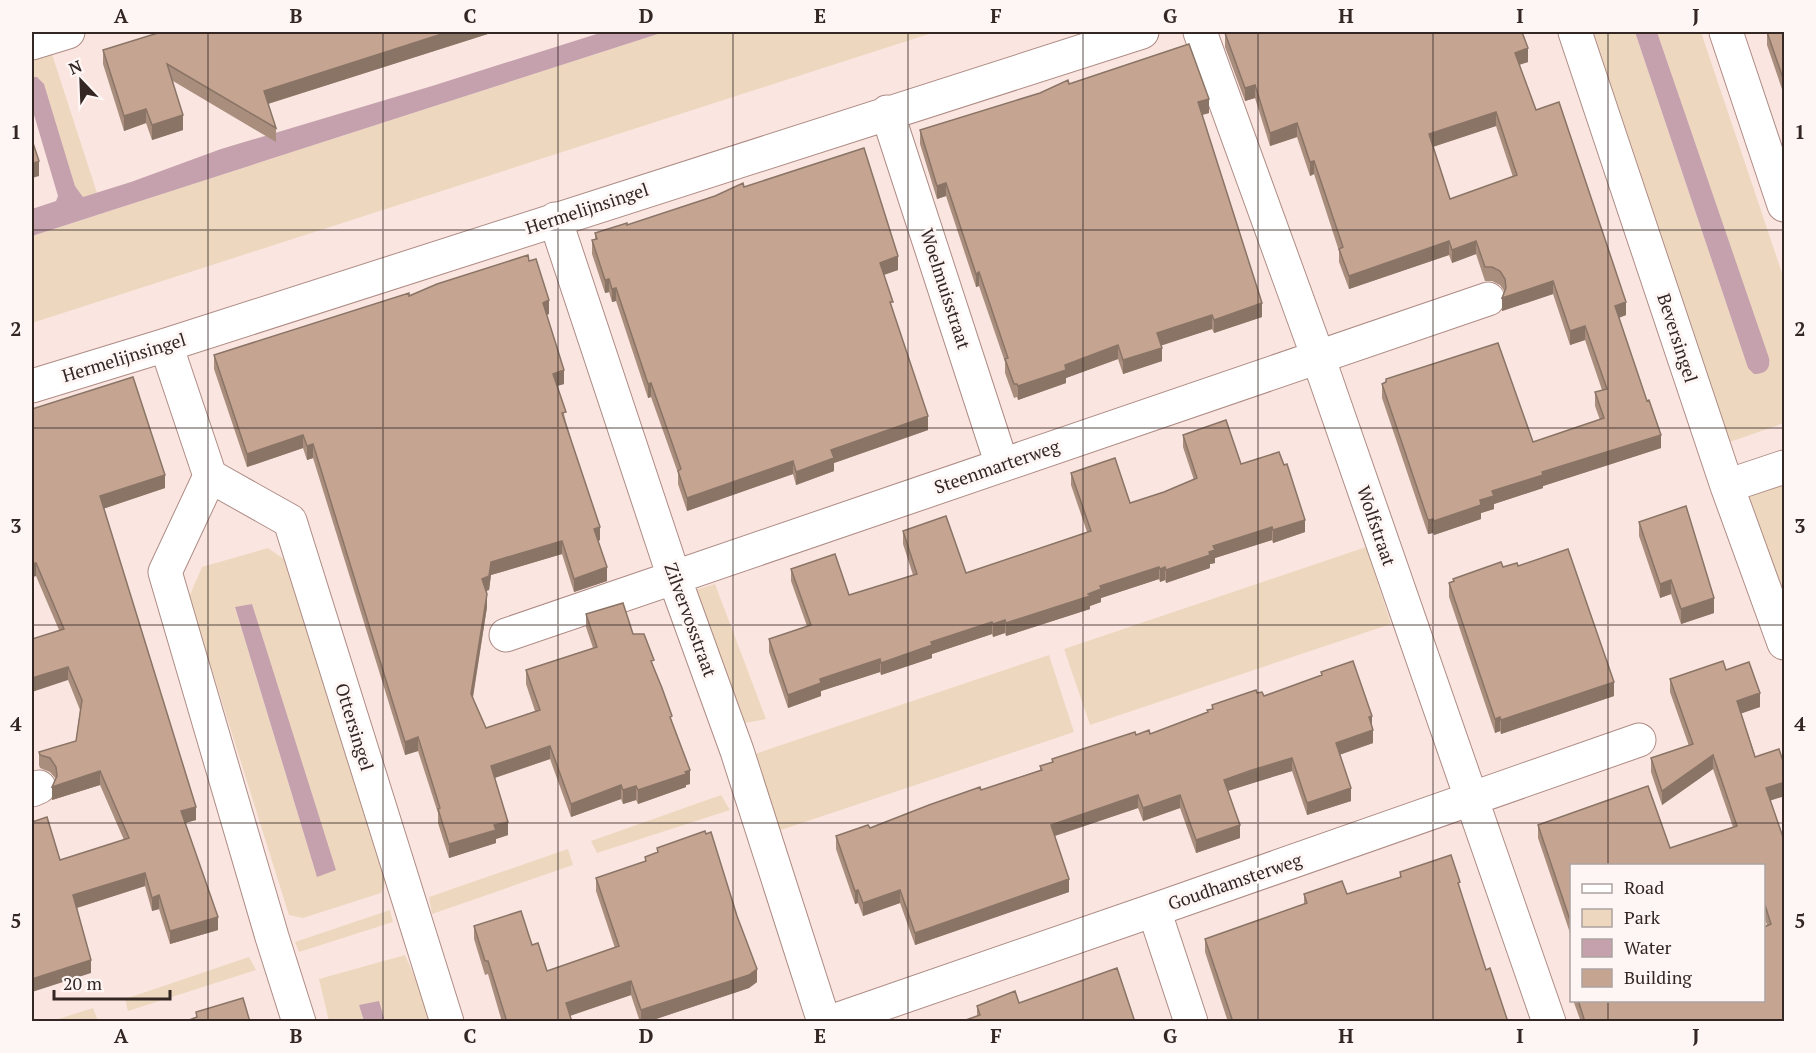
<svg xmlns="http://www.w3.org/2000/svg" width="1816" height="1053" viewBox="0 0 1816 1053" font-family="'PT Serif',serif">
<rect width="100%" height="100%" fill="#fbe5e0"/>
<path fill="#edd8bf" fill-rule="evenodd" d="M664,32H935L32,323V236Z
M1588,32H1635L1748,368L1770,364L1657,32H1701L1784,279V423L1727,443Z
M50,48L97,193L83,197L75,186L44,85L37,77H32V54Z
M1784,483V607L1747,496Z
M1366,547L1391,624L1090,725L1064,649Z
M268,548L288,562L386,880L381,893L303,918L289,915L189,597L202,567ZM252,604L317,877L235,608Z
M715,584L766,719L745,723L695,590Z
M1049,655L1074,732L772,833L746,757Z
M721,795L730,810L597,853L591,841Z
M568,849L573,865L432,914L429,897Z
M390,910L393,922L299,952L295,942Z
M405,955L420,989L430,1021H385L379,1002L359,1005L364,1021H329L319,979Z
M249,957L256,970L128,1011L125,999Z
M93,1008L98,1021H52Z"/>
<path fill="#c5a1ae" d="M603,32H664L32,236V209L56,201L58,196L32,108V77H37L44,84L75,186L83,197L131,182L221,149L432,86Z
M1635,32H1657L1769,358C1771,369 1765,374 1754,374L1748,368Z
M252,604L336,870L317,877L235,607Z
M379,1001L385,1021H364L359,1005Z"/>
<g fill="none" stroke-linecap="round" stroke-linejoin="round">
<g stroke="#ae8c85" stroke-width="35">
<path id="street" d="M1200,32L1318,357L1549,1022
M1575,32L1727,486L1784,643
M1726,32L1784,205
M32,43L68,32
M887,112L1002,465
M555,219L674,577L737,751L824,1022
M166,345L210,476L290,521L447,1022
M32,386L166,345L1142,32
M210,476L165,572L272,937L299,1022
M1727,486L1784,467
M506,635L1488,299
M32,790L39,787
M1154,910L1191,1022
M830,1022L1154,910L1639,740"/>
</g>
<use href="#street" stroke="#fff" stroke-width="33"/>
</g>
<path fill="#a98e7e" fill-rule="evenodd" d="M161,32H494L268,104L276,128V142L173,81L183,130L152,140L146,123L124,131L103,64V50Z
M1767,32H1785V98L1767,45Z
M1225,33L1528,62L1519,65L1536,110L1626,315L1619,318L1661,448L1543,486V488L1494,504V509L1481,513V519L1434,535L1433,533L1428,534L1382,398V384L1386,382V379L1533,442L1600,420L1595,406V392L1602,390L1585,340L1570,345L1553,294L1502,311L1505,292L1500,285L1492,281H1485L1476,254L1452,263L1449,255L1349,289L1339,262V251L1314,174L1310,176L1297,137L1270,146L1255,98L1245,101L1225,47ZM1496,126L1513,177L1450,199L1433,147Z
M1069,84L1209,113L1202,115L1262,317L1214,333L1212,329L1161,345L1162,361L1123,374L1118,359L1066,378V383L1018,400L1017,397L1014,398L1005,373V362L979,286L976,287L946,196L937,199L920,144V130Z
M744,187L898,270L884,275L893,312L928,430L834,463V471L796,485L793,474L687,511L678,484V473L651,397L648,398L616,301L612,302L609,292L605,293L592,254V240L595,239V233L627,225Z
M529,261L549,314L546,315L564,384L557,386L566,422L600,540L598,541L607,581L574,592L562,554L491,575L489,590L486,591L487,607L473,698L486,728L535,711L526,684V670L593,648L586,627V614L633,634L654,668L672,722L690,784L686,785V787L638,804L636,800L623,804L621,799L571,817L550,759L495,778L508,835L496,839V843L449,858L438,823V813L418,751L405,755L313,458L307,460L303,448L247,467L214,369V355L409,296Z
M32,409L165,488L104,508L196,820L185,823L218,930L170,944L159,909L152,911L145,886L77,908L91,973L60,860L124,840L100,785L52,800L56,779L50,772L40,768L39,765V752L76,741L80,710L68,680L59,630L36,576L32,577Z
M1183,435L1241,464L1305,532L1273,543L1272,540L1215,558V563L1210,564V568L1166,583L1165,580L1160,582L1159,579L1101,598V602L1090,606V609L1006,636L1005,633L993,637L992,634L932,654V658L881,675L880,672L821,691V696L788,708L769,652V639L807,626L791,581V569L849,595L913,575L903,544V531L966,573L1087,532L1071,485V473L1130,503L1164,492L1194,480L1183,447Z
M1639,522L1714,613L1681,624L1671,594L1660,598L1639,536Z
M1518,566L1614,696L1501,734L1500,731L1495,733L1449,597V583L1453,581V579L1503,567Z
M1726,670L1760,707L1741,713L1770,800L1785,1022H1581L1573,1000H1764L1767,925L1764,916V866H1572V939L1538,838V825L1670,848L1733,827L1713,769L1662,805L1651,772V758L1689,746L1670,692V679Z
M1321,672L1372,727L1373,743L1339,755L1351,801L1307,815L1292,771L1252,783L1228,791L1240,838L1196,853L1180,808L1143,821L1138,808L1055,836L1069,892L915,945L900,903L863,916L858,903L855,904L836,849V836L870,828L981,790L1040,770V766L1052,763V759L1136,735L1150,734L1207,712V710L1212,709V705L1257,693L1264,696L1321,675Z
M657,848L757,982L749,988L647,1022H640L631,995L570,1016L572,1022H502L488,974L485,975L474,939V926L532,945L547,971L615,948L596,891V878L645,862V857L657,853Z
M1400,872L1460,892L1486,970L1508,1022H1228L1205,952V939L1304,904V894H1347L1400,877Z
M1019,1003L977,1016V1006Z"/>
<path fill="#8a7466" d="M448,32H494L264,105V91Z
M1528,48V62L1515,66V53Z
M1255,85V98L1245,101V88Z
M1209,99V113L1198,116V102Z
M146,109V123L124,131V116Z
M1496,112V126L1429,148V134Z
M183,115V130L152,140V125Z
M1297,123V137L1270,146V133Z
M39,161V176L32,178V164Z
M1314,161V174L1310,176V162Z
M946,183V196L937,199V186Z
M1449,241V255L1349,289V276Z
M1476,241V254L1452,263V250Z
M898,256V270L880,276V263Z
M979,272V286L976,287V274Z
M609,279V292L605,293V280Z
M1553,281V294L1502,311V298Z
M616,288V301L612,302V289Z
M549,300V314L543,316V303Z
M1626,302V315L1615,319V306Z
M1262,303V317L1214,333V320Z
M1212,315V329L1157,347V333Z
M1585,326V340L1570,345V331Z
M1118,345V359L1066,378V383L1018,400V386L1065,365Z
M1162,348V361L1123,374V360Z
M564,370V384L553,387V374Z
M651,383V397L648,398V384Z
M928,416V430L834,463V471L796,485V472L831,450Z
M303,435V448L247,467V454Z
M1661,435V448L1543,486V488L1494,504V509L1481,513V519L1434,535V521L1480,500L1492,491L1542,472Z
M313,444V458L307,460V446Z
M793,461V474L687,511V498Z
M165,475V488L100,510V496Z
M1433,519V533L1428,534V520Z
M1305,520V532L1273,543V530Z
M600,527V540L594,543V529Z
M1272,527V540L1215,558V563L1210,564V568L1166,583V570L1209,552L1213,546Z
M562,541V554L491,575L489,590L482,592V579L491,562Z
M36,563V576L32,577V564Z
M607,567V581L574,592V579Z
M1159,567V579L1101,598V602L1090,606V609L1006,636V623L1088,594L1100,586Z
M1165,567V580L1160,582V569Z
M1671,580V594L1660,598V584Z
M487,594V607L471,707V694Z
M1714,598V613L1681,624V609Z
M1005,620V633L993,637V624Z
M992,622V634L932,654V658L881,675V663L931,642Z
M880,659V672L821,691V696L788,708V695L820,679Z
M68,667V680L32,692V678Z
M1614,682V696L1501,734V720Z
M1760,693V707L1737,715V701Z
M1372,716V729L1369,717Z
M1500,717V731L1495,733V719Z
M1373,730V743L1336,756V743Z
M418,737V751L405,755V742Z
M550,746V759L491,779V766Z
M1713,755V769L1662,805V791Z
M1292,758V771L1224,792V780Z
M690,770V784L686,785V787L638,804V790Z
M100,771V785L52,800V787Z
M1785,782V796L1766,802V788Z
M621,785V799L571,817V804Z
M636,786V800L623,804V790Z
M1351,788V801L1307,815V803Z
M1138,795V808L1051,837V825Z
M1180,795V808L1143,821V808Z
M196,807V820L181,824V811Z
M508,822V835L496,839V843L449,858V844L494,825Z
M1240,825V838L1196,853V840Z
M145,873V886L73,909V895Z
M1069,879V892L915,945V933Z
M858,890V903L855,904V891Z
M900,890V903L863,916V903Z
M159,895V909L152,911V898Z
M218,917V930L170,944V931Z
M91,960V973L32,992V979Z
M757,969V982L749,988L647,1022H641V1010Z
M631,981V995L566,1017V1003Z"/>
<path fill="#c5a592" stroke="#8a7466" stroke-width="1.5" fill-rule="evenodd" d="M161,32H448L264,91L276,128L167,64L183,115L152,125L146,109L124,116L103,50Z
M1231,32H1522L1528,48L1515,53L1536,110L1559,102L1626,302L1615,306L1647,401L1649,400L1661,435L1542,472L1543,475L1492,491L1494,496L1480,500L1481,505L1434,521L1433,519L1428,520L1382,384L1386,382V379L1498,343L1533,442L1604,418L1595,392L1607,389L1585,326L1570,331L1553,281L1502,298L1506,288L1505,279L1500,271L1492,267H1485L1476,241L1452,250L1449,241L1349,276L1339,249L1343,247L1314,161L1310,162L1297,123L1270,133L1255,85L1245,88L1225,33ZM1496,112L1517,175L1450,199L1429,134Z
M1767,32H1785V84Z
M1189,44L1209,99L1198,102L1262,303L1214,320L1212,315L1157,333L1162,348L1123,360L1118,345L1065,365L1066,370L1018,386L1017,384H1014L1005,359L1008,358L979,272L976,274L946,183L937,186L920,130L1040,93L1068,80L1069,84Z
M32,140L39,161L32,164Z
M864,148L898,256L880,263L893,302H890L928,416L831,450L834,458L796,472L793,461L687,498L678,471L681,469L671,440L651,383L648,384L616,288L612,289L609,279L605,280L592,240L597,239L595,233L627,223V225L715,196L743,183L744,187Z
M528,255L529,261L536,259L549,300L543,303L564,370L553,374L566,412L562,413L600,527L594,529L607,567L574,579L562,541L491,562L489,576L482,579L487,594L471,694L486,728L540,710L526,670L597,647L586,614L623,603L633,634H644L654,660L651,661L662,688L672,716L670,717L690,770L685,772L686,774L638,790L636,786L623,790L621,785L571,804L550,746L491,766L508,822L494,825L496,830L449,844L438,809L440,808L418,737L405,742L313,444L307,446L303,435L247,454L214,355L409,293V296L437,284Z
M133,377L165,475L100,496L196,807L181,811L218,917L170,931L159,895L152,898L145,873L73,895L91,960L32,979V822L47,817L60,860L129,838L100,771L52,787L57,776L56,767L50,758L40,755L39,752L76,741L82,700L68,667L32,678V639L64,629L36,563L32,564V409Z
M1226,420L1241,464L1279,452L1284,465L1287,464L1305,520L1273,530L1272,527L1213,546L1215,550L1209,552L1210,555L1166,570L1165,567L1160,569L1159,567L1100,586L1101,589L1088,594L1090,596L1006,623L1005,620L993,624L992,622L931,642L932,645L881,663L880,659L820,679L821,683L788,695L769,639L811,625L791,569L835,554L849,595L917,574L903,531L946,516L966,573L1091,531L1071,473L1115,458L1130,503L1164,492L1197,478L1183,435Z
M1686,506L1714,598L1681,609L1671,580L1660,584L1639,522Z
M1568,549L1614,682L1501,720L1500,717L1495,719L1449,583L1454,581L1453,579L1501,562L1503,567L1517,563L1518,566Z
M1353,661L1372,716L1369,717L1373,730L1336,743L1351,788L1307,803L1292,758L1252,770L1224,780L1240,825L1196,840L1180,795L1143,808L1138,795L1051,825L1069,879L915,933L900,890L863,903L858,890L855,891L836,836L868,825L870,828L929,805L980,787L981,790L1042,770L1040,766L1053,762L1052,759L1135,732L1136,735L1149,730L1150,734L1208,712L1207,710L1213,709L1212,705L1256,690L1257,693L1262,692L1264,696L1322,675L1321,672Z
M1723,661L1726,670L1749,662L1760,693L1737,701L1755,757L1779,749L1785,767V782L1766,788L1785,843V1022H1585L1578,1000H1764V927L1771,924L1764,902V866H1572V926L1538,825L1648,786L1670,848L1737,826L1713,755L1662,791L1651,758L1693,744L1670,679Z
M705,831L706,834L711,832L737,916L757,969L749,975L641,1010L631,981L566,1003L572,1022H507L488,961H485L474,926L521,911L532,945L538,943L547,971L619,946L596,878L646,861L645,857L658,852L657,848Z
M1451,855L1460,882L1458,883L1486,970L1490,968L1508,1022H1233L1205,939L1307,903L1304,894L1342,881L1347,894L1401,877L1400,872Z
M1117,968L1135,1022H960L980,1015L977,1006L1015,991L1019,1003Z
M243,998L250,1022H184L197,1017L196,1012Z"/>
<path fill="none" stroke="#332623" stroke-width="1.5" stroke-opacity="0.55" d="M208,32V1022M383,32V1022M558,32V1022M733,32V1022M908,32V1022M1083,32V1022M1258,32V1022M1433,32V1022M1608,32V866M32,230H1784M32,428H1784M32,625H1784M32,823H1784M1608,1000V1022"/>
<g text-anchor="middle" stroke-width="6" stroke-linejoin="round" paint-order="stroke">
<g font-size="18" fill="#332623" stroke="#fdf6f4">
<text transform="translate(587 209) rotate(-18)" y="6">Hermelijnsingel</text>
<text transform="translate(945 289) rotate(72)" y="6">Woelmuisstraat</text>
<text transform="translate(1677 338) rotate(72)" y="6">Beversingel</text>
<text transform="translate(124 358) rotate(-17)" y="6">Hermelijnsingel</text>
<text transform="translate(997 467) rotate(-19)" y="6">Steenmarterweg</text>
<text transform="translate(1376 526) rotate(71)" y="6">Wolfstraat</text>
<text transform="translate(690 620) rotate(70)" y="6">Zilvervosstraat</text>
<text transform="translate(354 727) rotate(73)" y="6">Ottersingel</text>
<text transform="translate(1235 882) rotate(-19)" y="6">Goudhamsterweg</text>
</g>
</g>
<rect width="1816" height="1053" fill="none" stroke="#fdf6f4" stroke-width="66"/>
<rect x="1570" y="864" width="195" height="138" fill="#fdf6f4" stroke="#aca3a0" stroke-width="1.5"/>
<rect x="1582" y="884" width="30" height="9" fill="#ffffff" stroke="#aca3a0" stroke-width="1.5"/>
<text x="1624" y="894" font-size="18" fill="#332623">Road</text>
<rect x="1582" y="909" width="30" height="18" fill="#edd8bf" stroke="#aca3a0" stroke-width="1.5"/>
<text x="1624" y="924" font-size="18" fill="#332623">Park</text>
<rect x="1582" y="939" width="30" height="18" fill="#c5a1ae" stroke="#aca3a0" stroke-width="1.5"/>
<text x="1624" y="954" font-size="18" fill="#332623">Water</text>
<rect x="1582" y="969" width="30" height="18" fill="#c5a592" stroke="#aca3a0" stroke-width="1.5"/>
<text x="1624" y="984" font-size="18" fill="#332623">Building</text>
<g transform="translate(81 81) rotate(337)" stroke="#fdf6f4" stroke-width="4.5" paint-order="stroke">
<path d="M0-4.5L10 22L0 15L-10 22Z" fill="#332623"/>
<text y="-9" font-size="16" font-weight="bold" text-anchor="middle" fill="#332623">N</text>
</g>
<path d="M54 990v9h116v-9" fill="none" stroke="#332623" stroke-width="3"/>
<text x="63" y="990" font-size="18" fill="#332623" stroke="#fdf6f4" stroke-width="4.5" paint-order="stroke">20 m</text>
<rect x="33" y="33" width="1750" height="987" fill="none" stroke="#332623" stroke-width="2"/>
<g font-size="20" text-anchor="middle" font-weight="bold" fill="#332623">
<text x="121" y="23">A</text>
<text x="296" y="23">B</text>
<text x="470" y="23">C</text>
<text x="646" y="23">D</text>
<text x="820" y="23">E</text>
<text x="996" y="23">F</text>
<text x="1170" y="23">G</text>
<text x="1346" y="23">H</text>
<text x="1520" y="23">I</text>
<text x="1696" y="23">J</text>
<text x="16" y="139">1</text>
<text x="1800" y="139">1</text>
<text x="16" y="336">2</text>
<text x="1800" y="336">2</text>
<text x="16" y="533">3</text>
<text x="1800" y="533">3</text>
<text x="16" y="731">4</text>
<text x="1800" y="731">4</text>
<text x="16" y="928">5</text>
<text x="1800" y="928">5</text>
<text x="121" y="1043">A</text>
<text x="296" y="1043">B</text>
<text x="470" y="1043">C</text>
<text x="646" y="1043">D</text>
<text x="820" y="1043">E</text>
<text x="996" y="1043">F</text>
<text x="1170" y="1043">G</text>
<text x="1346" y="1043">H</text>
<text x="1520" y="1043">I</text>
<text x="1696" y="1043">J</text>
</g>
</svg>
